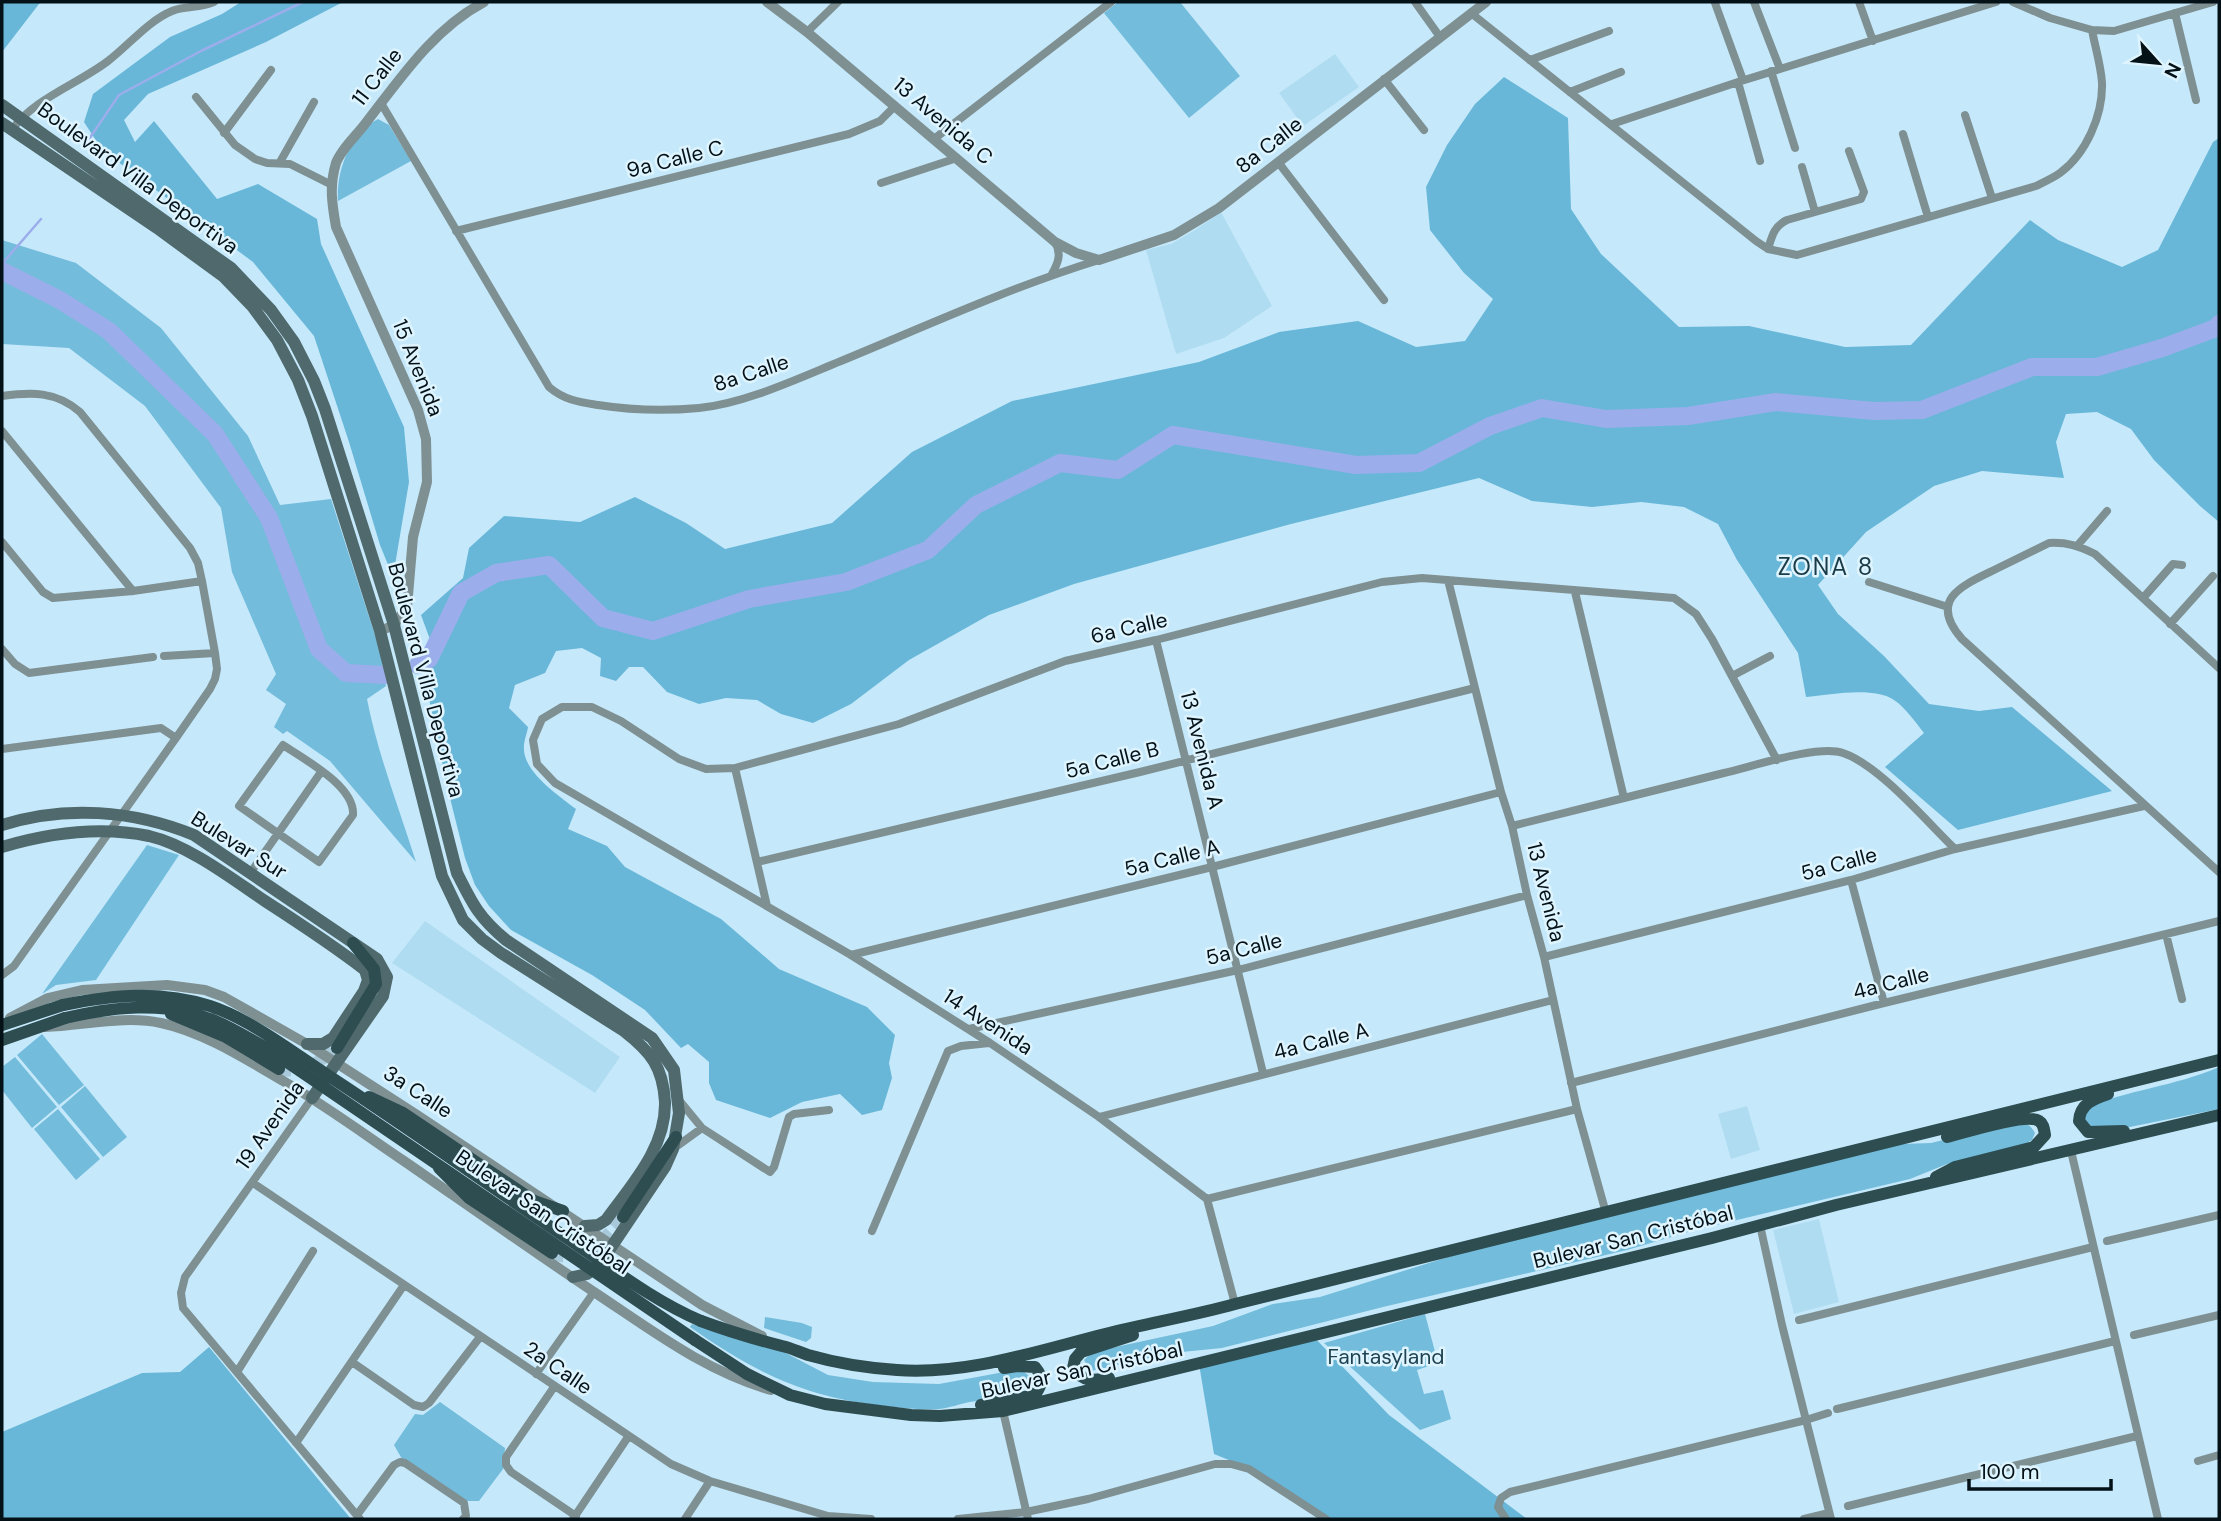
<svg xmlns="http://www.w3.org/2000/svg" width="2221" height="1521" viewBox="0 0 2221 1521" font-family="'DM Sans',sans-serif">
<rect width="100%" height="100%" fill="#c5e9fb"/>
<path fill="#b0dcf1" d="M1335,54L1359,87L1303,126L1279,93Z
M1221,212L1272,306L1224,338L1176,354L1146,250L1171,244L1195,230Z
M425,921L620,1057L595,1093L392,963Z
M1747,1106L1760,1150L1731,1159L1718,1114Z
M1819,1219L1839,1302L1794,1314L1773,1230Z"/>
<path fill="#73bcdc" d="M1118,2H1180L1240,76L1189,118L1104,13Z
M378,119L389,125L411,161L338,201C336,171 350,133 378,119Z
M2,240L76,263L161,328L248,436L280,505L331,499L380,651L386,686L367,699C378,755 399,808 416,862L330,761L287,731L283,734L274,727L286,704L266,690L276,674L232,572L221,508L145,406L69,348L2,344Z
M147,845L179,855L96,980L56,985L42,994Z
M42,1034L84,1085L59,1105L17,1055Z
M15,1057L57,1107L32,1128L2,1090V1067Z
M2219,1067V1109L2095,1134L2083,1130L2082,1109C2127,1090 2176,1086 2219,1067Z
M85,1086L127,1137L103,1157L61,1107Z
M58,1109L100,1159L76,1180L34,1129Z
M2016,1122C2026,1123 2030,1124 2035,1133L2032,1140L2024,1145L1947,1164L1910,1179L1695,1230L1627,1250L1383,1307L1222,1348L1172,1353L1091,1371L1084,1360L1089,1355L1097,1351L1213,1326L1273,1304L1320,1297L1496,1242L1901,1144L1931,1143Z
M1425,1314L1438,1363L1417,1370L1424,1394L1443,1390L1451,1419L1420,1430L1324,1343Z
M765,1317L802,1323L812,1327L811,1338L806,1342L764,1328Z
M692,1324L782,1351L828,1375L873,1382L939,1384L1015,1370L1023,1371L1035,1381C1014,1395 995,1398 970,1402C960,1404 949,1408 939,1409C921,1410 902,1408 885,1406C804,1397 756,1373 690,1327Z
M440,1402L505,1448L503,1469L479,1501H461L402,1459L394,1445L415,1414L423,1415Z"/>
<path fill="#68b7d8" d="M2,2H43L39,4L2,52Z
M241,2H343L266,42L148,94L124,120L135,142L154,121L217,199L258,184L317,219L321,244L404,427L409,482L393,577L380,545L349,442L314,336L253,262L102,150L84,122L93,94L170,37L222,14Z
M1504,77L1568,118L1571,209L1601,254L1679,327L1749,326L1845,347L1911,345L2030,220L2058,240L2122,267L2158,250L2213,142L2219,138V522L2200,506L2154,460L2131,429L2097,412L2066,414L2056,442L2064,478L1982,471L1934,486L1866,532L1818,585L1838,614L1884,656L1929,704L1979,711L2012,707L2112,791L1958,830L1885,767L1924,733C1916,723 1905,707 1894,700C1874,686 1829,695 1806,697L1798,653L1737,560L1718,524L1684,507L1641,502L1592,507L1532,501L1479,478L1291,524L1074,584L989,615L909,660L851,704L813,723L781,714L757,700L726,698L699,704L667,692L643,667H629L616,681L600,676L601,658L582,648L556,651L545,673L515,685L509,708L528,727C527,734 523,743 524,750C525,773 559,796 576,809L568,829L607,846L625,867L721,919L779,969L867,1007L895,1035L889,1063L892,1078L882,1110L862,1115L840,1094L802,1102L770,1118L716,1100L709,1083V1062L688,1044L681,1048L645,1010L592,975L511,930L489,906L475,885L465,858L447,786L426,684L435,653L421,615L463,578L469,548L504,516L580,522L635,497L686,523L725,549L832,523L912,452L1012,401L1199,362L1279,332L1358,321L1416,347L1465,341L1493,299L1464,273L1430,230L1426,187L1447,145L1475,104Z
M1312,1335L1389,1415L1527,1519H1325L1251,1469L1214,1454L1199,1364Z
M209,1347L351,1519H2V1432L142,1373L180,1372Z"/>
<g fill="none" stroke-linecap="round" stroke-linejoin="round">
<path stroke="#9baeeb" stroke-width="2.5" d="M85,145L119,95L201,51L303,2
M2,264L41,219"/>
<path stroke="#9baeeb" stroke-width="18" d="M2,271L60,300L109,331L215,434L269,518L319,649L346,673L385,675
M418,665L429,659L461,593L496,573L549,565L603,618L653,631L749,599L846,582L928,550L976,505L1060,463L1118,470L1173,435L1356,465L1419,463L1490,426L1542,408L1606,419L1688,416L1776,402L1874,411L1922,410L2032,367H2097L2162,348L2216,328L2219,324"/>
<path stroke="#a8c9d9" stroke-width="12" stroke-dasharray="12 6" stroke-linecap="butt" d="M279,1069C299,1075 318,1063 333,1051
M552,1253C577,1267 609,1236 623,1217"/>
<path stroke="#7f9093" stroke-width="8" d="M1415,2L1440,37
M1754,2L1780,69
M1859,2L1873,41
M2013,2L2050,18L2092,30L2114,31L2213,2
M1715,3L1743,80
M1471,13L1756,241L1768,249L1797,255L2036,186C2044,182 2053,178 2060,173C2086,154 2103,115 2102,83C2101,65 2095,47 2092,30
M2175,13L2196,100
M807,32L838,2
M1530,60L1609,31
M1771,71L1795,148
M1384,79L1424,130
M1738,82L1760,161
M1570,92L1621,72
M196,97L235,145L255,159L267,163L290,164L330,184
M381,103L549,387C564,400 579,402 598,405C630,410 667,411 699,408C744,404 799,378 841,361C926,326 1011,287 1099,260
M1965,115L1992,198
M1612,124L1738,82L1996,2
M12,130C33,99 78,84 108,61C129,45 148,21 172,11C185,5 200,9 214,2
M224,133L271,70
M1903,134L1928,217
M934,139L1111,2
M280,162L314,102
M1278,162L1384,300
M1802,167L1815,212
M881,183L957,158
M456,231L849,134L880,121L895,106
M1768,249C1772,236 1774,226 1787,220L1861,199L1864,192L1849,151
M1052,274C1058,263 1062,254 1055,242
M2,396C31,392 56,391 80,412L190,548L198,563L202,581L215,653L217,669L215,679L210,689L176,738L14,966L2,975
M2,431L133,591
M2,542L43,592L53,598L133,591L202,581
M2077,546L2107,511
M1448,580L1501,792L1512,826L1527,895L1544,957L1577,1109L1606,1213
M1869,582L1948,607
M1575,592L1624,798
M2143,598L2173,564L2182,565
M2170,624L2213,576
M1156,640L1263,1073
M2,649L15,664L29,673L153,657
M164,656L215,653
M2219,668L2095,554C2079,546 2067,542 2049,543C2031,552 2012,561 1994,570C1961,586 1928,600 1962,639L2219,872
M1732,676L1770,656
M283,745C305,760 355,786 353,815L319,862L239,806Z
M2,749L161,728L176,738
M735,768L767,906
M1512,826C1583,808 1653,791 1724,773C1751,767 1818,744 1843,753C1879,765 1927,822 1955,849
M757,862L1140,772L1475,688
M251,872L321,772
M1851,880L1884,1003
M2166,934L2182,999
M851,955L1212,867L1501,792
M1544,957L1851,880L1955,849L2144,806
M969,1029L1238,970L1527,895
M1571,1083L1884,1003L2219,921
M312,1098L185,1277L181,1293L183,1308L360,1519
M679,1100L702,1128L770,1172L774,1167L789,1117L794,1114L829,1110
M1099,1117L1553,1000
M673,1149L702,1128
M2071,1151L2158,1519
M253,1183L671,1464L710,1481L828,1516L871,1519
M1207,1199L1577,1109
M1760,1225L1782,1325L1831,1519
M872,1231L948,1051L961,1046L989,1043
M2107,1241L2219,1215
M1235,1304L1207,1199L1099,1117L990,1043L851,955L555,783L537,764L533,740L542,719L562,707H592L621,721L679,759L706,769L735,768L899,724L1065,661L1156,640L1382,582L1422,578L1674,598L1696,614L1712,639L1777,760
M1799,1320L2093,1247
M2134,1335L2219,1315
M352,1362L414,1405L423,1407L429,1403L480,1337
M237,1372L313,1251
M536,1374L594,1292
M554,1387L506,1457V1465L511,1472L576,1516
M1837,1409L2115,1341
M1003,1411L1028,1519
M296,1443L404,1285
M2198,1461L2219,1455
M1848,1506L2137,1436
M357,1515L394,1465L400,1462L405,1463L464,1503L466,1516L463,1519
M573,1519L628,1437
M685,1519L710,1481
M958,1519L1026,1512L1088,1499L1215,1464H1231L1249,1469L1326,1519
M1506,1519L1498,1507L1501,1498L1510,1492L1806,1420L1828,1413
M1804,1519L1829,1513"/>
<path stroke="#7f9093" stroke-width="10" d="M767,2L807,32L1055,242L1076,253L1099,260L1174,235L1219,208L1486,2
M380,631L394,625L407,607L413,537L427,482L426,439L418,410L336,227C332,204 329,186 336,163C341,149 356,136 365,124C400,79 433,29 484,2
M10,1018L48,998L82,990L167,985L205,990L224,997L307,1044L417,1115L702,1305L762,1336
M45,1027C83,1026 123,1015 161,1023C204,1032 247,1060 285,1082C326,1106 364,1134 404,1161C469,1206 534,1252 600,1296C654,1332 707,1372 771,1390"/>
<path stroke="#4f696c" stroke-width="12" d="M2,105L231,268L271,310L294,342L314,381L325,409L394,625L457,873C472,903 479,918 506,940L652,1038L674,1070L679,1113L673,1149L665,1167L600,1264L587,1274L573,1277
M2,123L157,228L224,277L252,306L277,340L298,380L312,416L380,631L442,876L463,920L482,939L501,953L624,1031C651,1052 663,1067 665,1102C666,1148 632,1184 606,1220L598,1225L585,1226
M2,825C65,805 133,810 194,835L377,959L387,977L383,996L312,1098
M2,847C49,833 100,826 149,836C188,845 231,878 265,901C299,923 333,945 365,970L368,980L364,991L333,1038L323,1044H307"/>
<path stroke="#2d4d51" stroke-width="12" d="M2,1025L63,1005
M2,1040L65,1018
M337,1048L376,984L374,969L353,943
M2108,1094C2093,1099 2080,1104 2079,1121L2088,1132L2124,1131
M439,1168L469,1198L552,1253
M1936,1177L1955,1167L2034,1147L2045,1135C2044,1130 2044,1124 2039,1121C2026,1112 1964,1133 1947,1137
M534,1201L563,1211
M623,1217L676,1137
M701,1321C728,1331 755,1339 782,1346C791,1348 799,1352 808,1355C836,1363 867,1368 897,1370C968,1375 1037,1351 1105,1334C1148,1323 1192,1316 1235,1304L2219,1060
M695,1340L747,1374L790,1395L825,1404L911,1415L940,1416L1003,1411L1712,1238L1836,1205L2219,1115
M1109,1378C1093,1381 1083,1382 1073,1368L1075,1359L1081,1352L1133,1335
M981,1405L1035,1395C1043,1383 1044,1378 1035,1367L1018,1366L1004,1368"/>
<path stroke="#2d4d51" stroke-width="12" d="M63,1005C113,995 160,990 210,1006C250,1019 294,1053 329,1076C410,1129 490,1186 570,1240C613,1269 654,1301 701,1321
M171,1014L226,1037L279,1069
M65,1018C112,1007 163,1001 210,1019C230,1026 249,1039 268,1049L695,1340
M369,1097L403,1113L534,1201"/>
</g>
<g text-anchor="middle" stroke-width="5" stroke-linejoin="round" paint-order="stroke">
<g font-size="21" fill="#041117" stroke="#def4ff">
<text transform="translate(377 77) rotate(-52)" y="7">11 Calle</text>
<text transform="translate(943 121) rotate(40)" y="7">13 Avenida C</text>
<text transform="translate(1269 145) rotate(-38)" y="7">8a Calle</text>
<text transform="translate(675 159) rotate(-14)" y="7">9a Calle C</text>
<text transform="translate(138 178) rotate(36)" y="7">Boulevard Villa Deportiva</text>
<text transform="translate(418 368) rotate(68)" y="7">15 Avenida</text>
<text transform="translate(751 373) rotate(-18)" y="7">8a Calle</text>
<text transform="translate(1129 628) rotate(-13)" y="7">6a Calle</text>
<text transform="translate(426 680) rotate(75)" y="7">Boulevard Villa Deportiva</text>
<text transform="translate(1202 750) rotate(76)" y="7">13 Avenida A</text>
<text transform="translate(1112 760) rotate(-14)" y="7">5a Calle B</text>
<text transform="translate(239 845) rotate(32)" y="7">Bulevar Sur</text>
<text transform="translate(1172 858) rotate(-14)" y="7">5a Calle A</text>
<text transform="translate(1839 864) rotate(-15)" y="7">5a Calle</text>
<text transform="translate(1546 892) rotate(76)" y="7">13 Avenida</text>
<text transform="translate(1244 949) rotate(-14)" y="7">5a Calle</text>
<text transform="translate(1891 983) rotate(-14)" y="7">4a Calle</text>
<text transform="translate(988 1022) rotate(33)" y="7">14 Avenida</text>
<text transform="translate(1321 1041) rotate(-14)" y="7">4a Calle A</text>
<text transform="translate(418 1092) rotate(33)" y="7">3a Calle</text>
<text transform="translate(270 1125) rotate(-55)" y="7">19 Avenida</text>
<text transform="translate(543 1212) rotate(34)" y="7">Bulevar San Cristóbal</text>
<text transform="translate(1633 1237) rotate(-14)" y="7">Bulevar San Cristóbal</text>
<text transform="translate(558 1368) rotate(34)" y="7">2a Calle</text>
<text transform="translate(1082 1370) rotate(-12)" y="7">Bulevar San Cristóbal</text>
</g>
<g font-size="21" fill="#1e4251" stroke="#def4ff">
<text x="1386" y="1364">Fantasyland</text>
</g>
<g font-size="24" letter-spacing="2" fill="#1a3b48" stroke="#def4ff">
<text x="1826" y="575">ZONA 8</text>
</g>
</g>
<rect width="2221" height="1521" fill="none" stroke="#041117" stroke-width="7"/>
<g transform="translate(2158 63) rotate(117)" stroke="#def4ff" stroke-width="5" paint-order="stroke">
<path d="M0-5L12 26L0 18L-12 26Z" fill="#041117"/>
<text y="-10" font-size="19" font-weight="bold" text-anchor="middle" fill="#041117">N</text>
</g>
<path d="M1969 1479v10h142v-10" fill="none" stroke="#041117" stroke-width="3.5"/>
<text x="1980" y="1479" font-size="21" fill="#041117" stroke="#def4ff" stroke-width="5" paint-order="stroke">100 m</text>
</svg>
